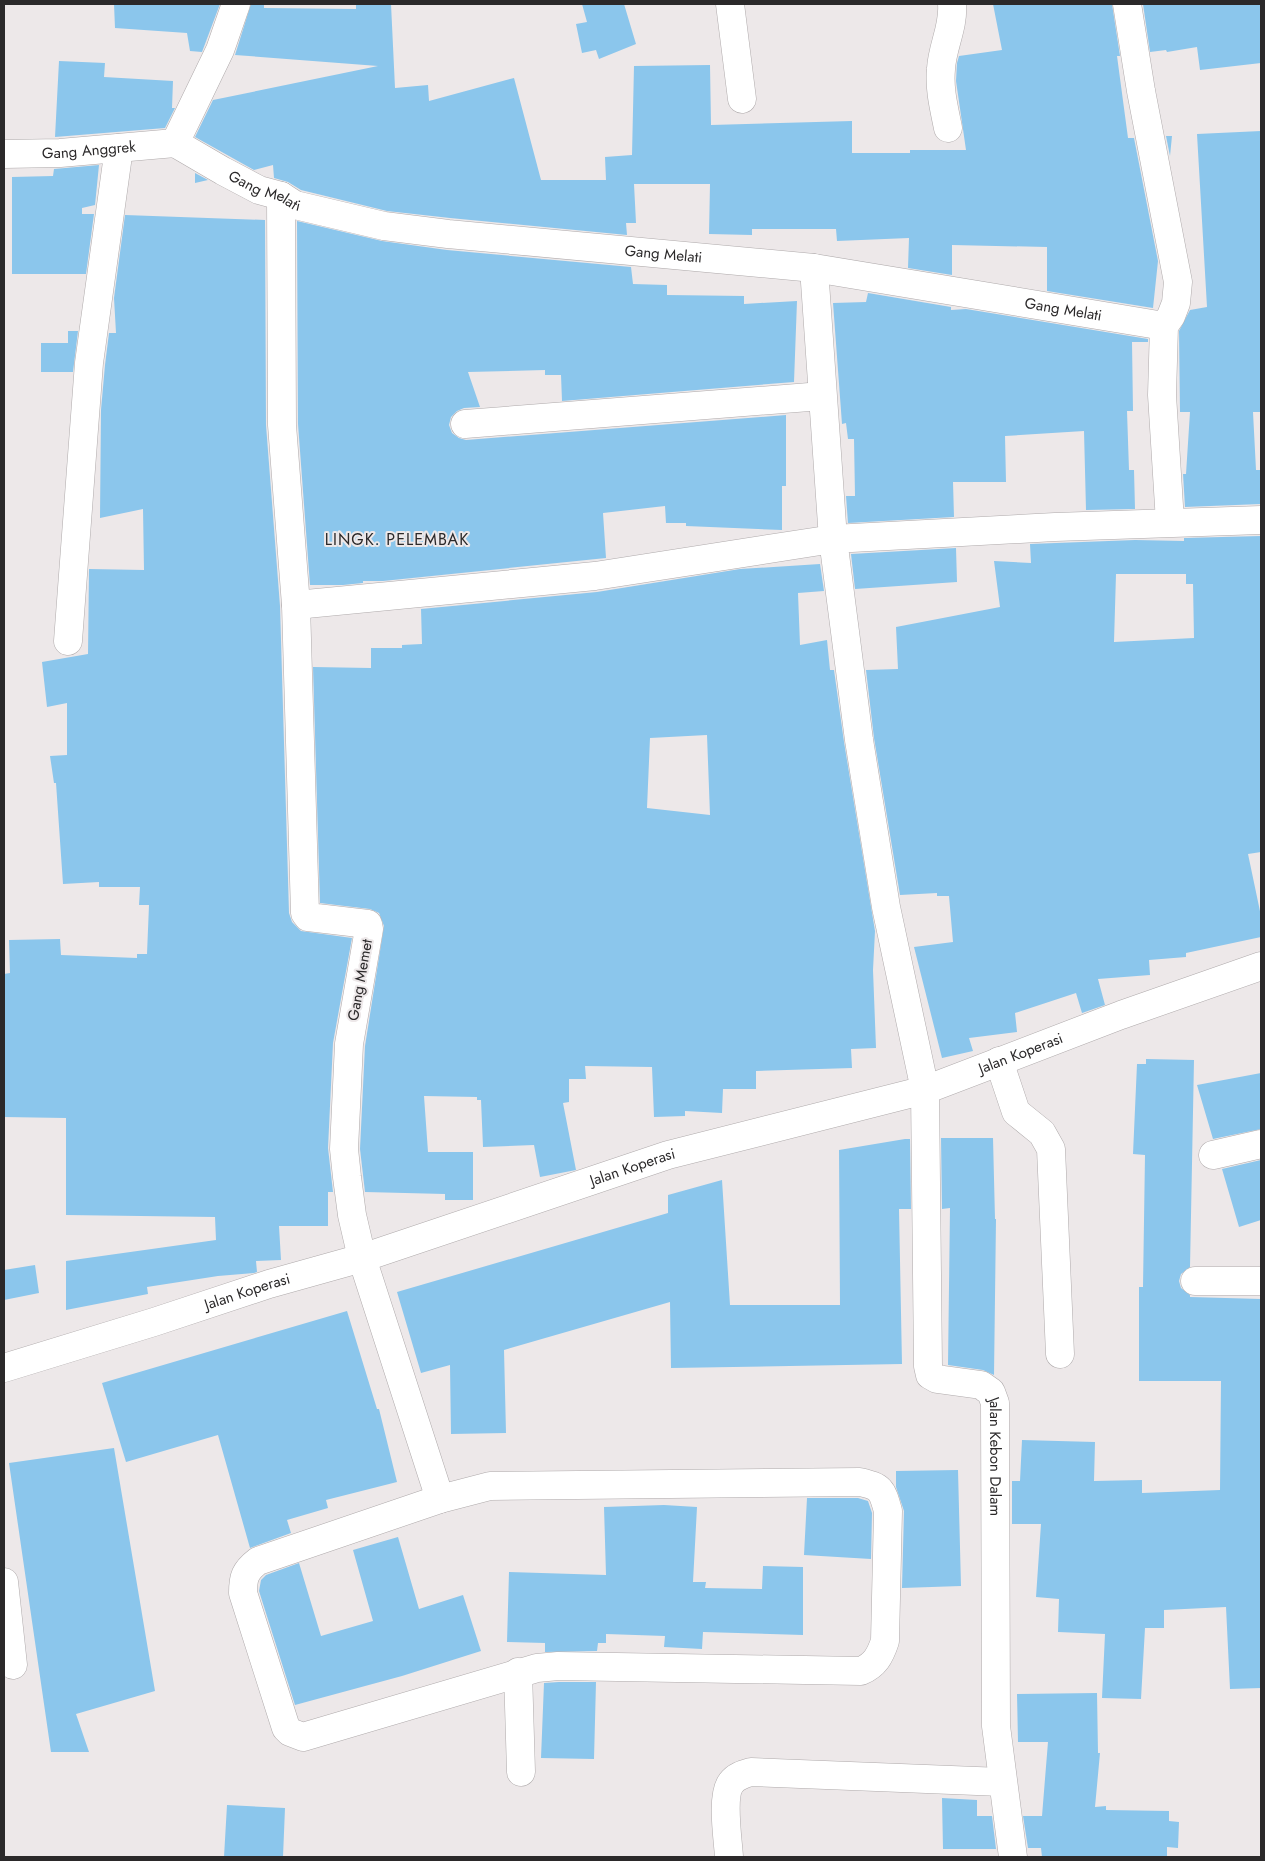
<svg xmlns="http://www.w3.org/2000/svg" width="1265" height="1861" viewBox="0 0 1265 1861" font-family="Jost,sans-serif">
<rect width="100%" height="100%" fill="#ede8e9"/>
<path fill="#8bc6ec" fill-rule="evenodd" d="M114,4H220L202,52L190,51L187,33L115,28Z
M251,4H264V8L356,9V4H391L395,88L428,85L429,101L514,78L541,180H606L605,157L632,155L634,66L710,65L711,125L852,121V153H910V150H966L956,81L957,63L959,56L1002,50L993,4H1112L1120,56H1117L1128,138H1134L1158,261L1153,308L1047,291V247L952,245V275L908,268L909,238L837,241L836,229H752V235L709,234L710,184H634L636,223H626L627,235L450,218L387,211L301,190L288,182L274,178L273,165L254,170L195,137L213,100L378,66L235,55Z
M582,4H624L636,44L599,59L596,50L582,53L576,24L587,22Z
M1143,4H1261V63L1200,70L1197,47L1167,52L1166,50L1150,52Z
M59,61L105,63L104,77L173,81L172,108H175L165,128L55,137Z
M1261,131V412H1253L1256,470H1261V504L1185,507L1183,474H1186L1190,412H1180L1179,331L1190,310L1207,307L1197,134Z
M1166,136H1172L1170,156Z
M99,165L95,205L82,208V214H94L86,274H12V177L53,176L54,169Z
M195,173L208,180L195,183Z
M125,215L265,220L266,425L280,606L289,913L292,922L301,931L352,938L333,1043L328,1148L333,1192H328V1226H279L281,1260L256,1261L257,1272L254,1273L218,1276L147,1287L148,1294L66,1310V1261L216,1240L215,1217L66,1215V1118L4,1117V974L10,973L9,940L60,939L61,955L137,958V954H147L149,905H139L140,887H99V882L63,884L56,783H54L50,756L67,755V703L47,707L42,662L88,654L89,569L144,570L143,509L100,518L101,410L105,365L109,333H116L114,298Z
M297,221L382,241L447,250L631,267L633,284L667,285V295L744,296V304L797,301L794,382L562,401L561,375H545V370L468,372L480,407L464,408L457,411L451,417L449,425L452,433L459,438L466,440L786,415V486H782V530L686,526V523H666L665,506L603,513L606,558L383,581H363V583L343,585H310L298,424Z
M868,293L951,307V310L966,309L1148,339V342H1132L1133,411H1127L1129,470H1134L1135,509L1086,510L1084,431L1005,436L1006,482H953L954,517L848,523L846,496H855L854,439H848L846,423L842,424L833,303L866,302Z
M68,331H78L73,372H41V343H68Z
M1261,536V852L1248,854L1261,916V937L1186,953V957L1149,960L1150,975L1098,979L1105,1005L1082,1013L1076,993L1015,1013L1017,1032L969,1038L973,1051L942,1058L914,947L953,942L949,896H937V893L900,895L874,738L866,670L898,669L896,627L1000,607L994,561L1031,563L1030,544L1135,540L1184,541V538ZM1116,574H1186V584H1193L1194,638L1114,642Z
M956,548L957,582L855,589L851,554Z
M820,564L824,591L798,593L800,645L827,640L830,670H834L844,742L875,931L873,970L876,1048L851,1049L852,1068L756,1071V1089H723L722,1113L685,1111V1116L654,1117L652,1067L585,1066L586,1079H569V1102L563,1103L576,1170L540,1177L534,1145L483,1147L481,1100H477V1097L424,1096L428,1152H473V1200H445V1194L365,1192L360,1149L365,1046L384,926L379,913L370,909L320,903L313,667L371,668V648H402V645L422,644L421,609L597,592L740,569ZM707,735L710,815L647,808L650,738Z
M1146,1059L1194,1060L1190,1267L1181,1274L1179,1281L1181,1288L1190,1295V1297L1261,1299V1688L1230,1689L1226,1607L1164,1610V1628H1145L1141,1699L1102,1698L1105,1634L1058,1632L1059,1599L1036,1597L1041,1524H1012V1481H1020L1022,1440L1095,1442L1094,1481L1142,1480V1493L1220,1490L1221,1381H1139V1287H1143L1145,1155L1133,1154L1137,1064H1146Z
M1261,1073V1129L1213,1139L1197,1085Z
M941,1138H993L995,1219H996L994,1375L983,1370L948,1365L950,1208L942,1209Z
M905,1139H910L911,1209H899L902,1364L671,1368L670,1302L504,1350L506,1433L451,1434L450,1365L421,1373L397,1292L668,1213V1195L722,1180L730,1305H840L839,1150Z
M1261,1160V1220L1239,1227L1222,1169Z
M35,1265L39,1293L4,1300V1270Z
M347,1311L377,1409H379L397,1482L326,1500L328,1508L287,1520L291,1533L250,1548L218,1435L126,1462L102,1383Z
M114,1448L155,1691L76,1714L89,1752H51L9,1463Z
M958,1470L961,1586L902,1588L904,1511L896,1487V1471Z
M807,1498H858L868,1501L872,1513L871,1559L804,1555Z
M664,1505L697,1507L693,1582H706L705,1588L762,1589L763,1566L803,1567V1635L703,1632L702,1649L664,1647L665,1636L606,1634V1643H598L597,1651L545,1652V1643L507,1642L509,1572L606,1575L604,1507Z
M398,1537L419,1609L463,1595L481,1651L402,1676L295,1705L259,1591L261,1580L266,1575L299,1563L321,1636L373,1621L353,1550Z
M559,1682H596L594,1759L541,1758L544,1683Z
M1097,1693L1098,1753H1100L1095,1807L1106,1806V1810L1169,1811V1821L1179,1822L1178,1848L1167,1847V1857H1042L1041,1848H1028L1023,1816H1042L1048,1742H1018L1017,1694Z
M942,1798L977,1800V1816H992L996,1849H943Z
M227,1805L285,1808L283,1857H224Z"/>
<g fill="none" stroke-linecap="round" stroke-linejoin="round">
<g stroke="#afaaab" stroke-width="29">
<g id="minor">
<path d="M730,4L742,99"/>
<path d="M1127,4L1141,91L1178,282L1176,303L1171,316L1164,326L1162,395L1170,522"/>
<path d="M948,128C944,108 939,89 941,69C942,47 954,27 952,4"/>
<path id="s1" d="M175,143L223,171L259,190L281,196L295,205L384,226L448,234L814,268L1164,326"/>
<path d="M175,143L220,50L236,4"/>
<path id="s2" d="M4,154L60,153L175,143"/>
<path d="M281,196L282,425L296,605L305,913L308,917L368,924L369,929L349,1044L344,1149L347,1177L352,1215L362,1258L440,1499"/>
<path id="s3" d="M814,268L833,539L859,740L886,907L925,1090L928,1366L930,1375L937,1379L981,1385L991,1392L995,1403L996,1726L1013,1857"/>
<path d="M465,424L822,396"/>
<path d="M296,605L595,576L833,539L1055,527L1261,520"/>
<path d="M68,641L89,363L119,148"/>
<path d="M999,1061L1016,1112L1042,1133L1051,1149L1060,1354"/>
<path d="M1213,1155L1261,1144"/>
<path d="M1195,1281H1261"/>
<path id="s4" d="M4,1368L154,1322L269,1284L362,1258L668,1155L925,1090L1121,1015L1261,966"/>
<path d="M860,1482C881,1487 882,1489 888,1511L885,1641C880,1656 875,1665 861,1671L558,1666L537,1668L303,1737L290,1732L286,1728L243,1593C243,1577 245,1571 258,1561L440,1499L490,1486Z"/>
<path d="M4,1582L13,1665"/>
<path d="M518,1672L521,1772"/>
<path d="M729,1857C728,1840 721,1796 731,1783C736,1776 744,1774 751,1772L1002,1782"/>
</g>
</g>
<use href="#minor" stroke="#fff" stroke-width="28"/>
</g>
<g text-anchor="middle" stroke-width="4" stroke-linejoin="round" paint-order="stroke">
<g font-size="15" fill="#2b292a" stroke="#ede8e9">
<text dy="5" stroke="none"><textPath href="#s2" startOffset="85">Gang Anggrek</textPath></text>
<text dy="5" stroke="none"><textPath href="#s1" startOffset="102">Gang Melati</textPath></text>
<text dy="5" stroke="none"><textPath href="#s1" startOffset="508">Gang Melati</textPath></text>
<text dy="5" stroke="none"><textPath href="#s1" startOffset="912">Gang Melati</textPath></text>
<text transform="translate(360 980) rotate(-80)" y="5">Gang Memet</text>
<text dy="5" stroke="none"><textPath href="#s4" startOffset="1065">Jalan Koperasi</textPath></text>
<text dy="5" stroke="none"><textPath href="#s4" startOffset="660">Jalan Koperasi</textPath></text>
<text dy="5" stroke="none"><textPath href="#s4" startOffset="255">Jalan Koperasi</textPath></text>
<text dy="5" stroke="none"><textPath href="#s3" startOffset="1246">Jalan Kebon Dalam</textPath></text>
</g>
<g font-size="16" letter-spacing="1" fill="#2b292a" stroke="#ede8e9">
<text x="397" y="545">LINGK. PELEMBAK</text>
</g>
</g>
<rect width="1265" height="1861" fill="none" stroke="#2b292a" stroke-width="10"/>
</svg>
